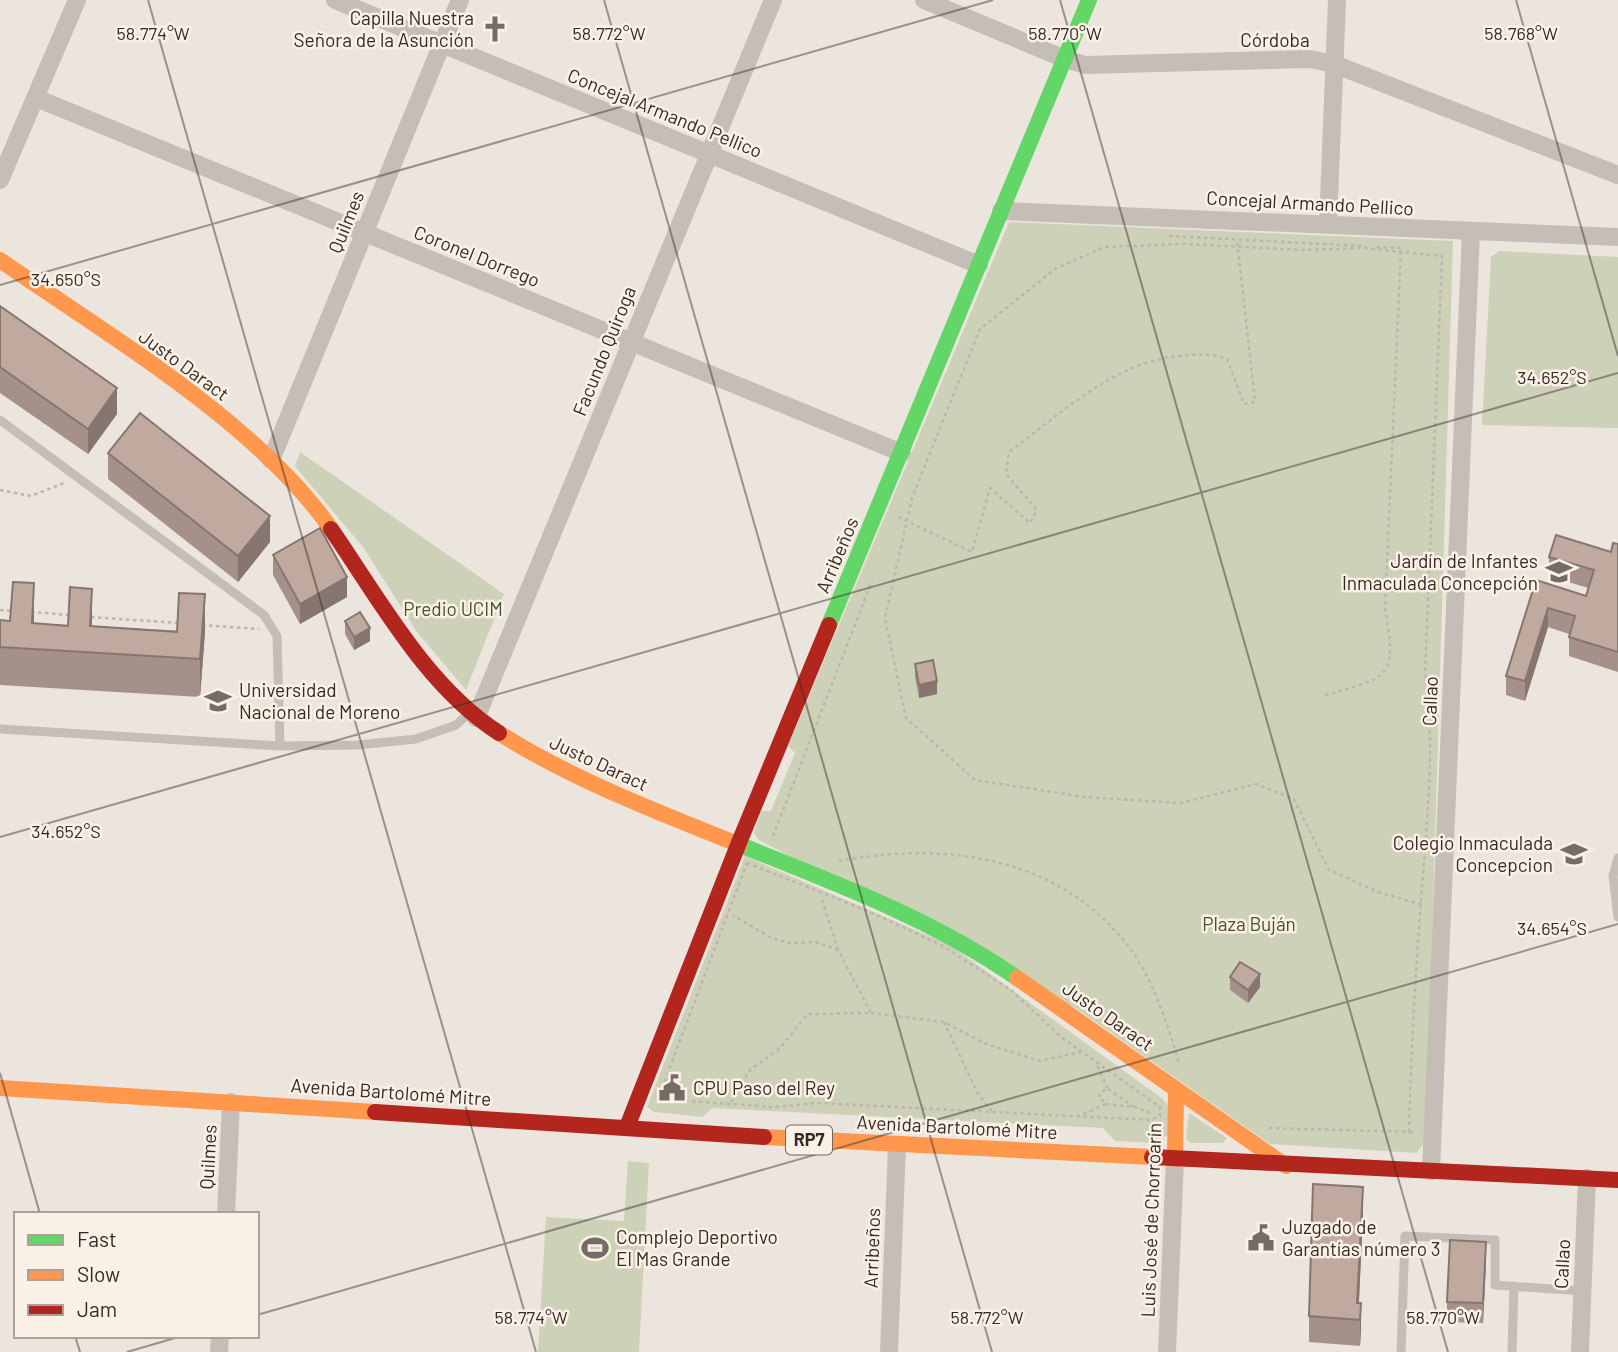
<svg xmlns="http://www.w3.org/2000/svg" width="1618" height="1352" viewBox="0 0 1618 1352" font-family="Barlow,sans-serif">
<rect width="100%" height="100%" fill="#ece5de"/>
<path fill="#cdd1b8" d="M1009,222L1453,241L1426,1140L1417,1153L1270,1144L1077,1009L759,840L754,833L761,811H771L795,753L788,746Z
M1499,251L1618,257V428L1482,425L1491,257Z
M300,452L504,594L466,690L417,632L363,547L295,466Z
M745,856L950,945L1163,1099L1170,1109L1168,1135L1154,1143L1115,1141L1103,1128L712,1108L703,1117L654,1112L647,1107Z
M1189,1113L1227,1138L1223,1143H1190L1186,1138Z
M628,1161L649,1163L639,1352H538L546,1217L624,1221Z"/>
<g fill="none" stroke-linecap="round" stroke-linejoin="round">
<path stroke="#bdb6b0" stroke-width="2.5" stroke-dasharray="3.5 3.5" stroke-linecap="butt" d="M1169,236L1362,246
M0,490L31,496L64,483
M898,517L972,552L990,488L1030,523L1037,510L1006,474L1009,452C1065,411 1117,358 1190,355C1204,354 1214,354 1227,359L1244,404L1255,402L1237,240
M0,610L14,611
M31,612L70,615
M91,617L178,623
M202,625L259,629
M1325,695C1392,676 1397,679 1385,607L1401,248L1375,247
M773,836L872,581
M839,861C947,841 1062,856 1132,951C1153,980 1170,1030 1179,1064
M747,863L868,911L941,945L1011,990L1061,1037L1160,1107V1116L1151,1120L818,1103L773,1107L658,1099Z
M822,900L838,950
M1096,1007L1117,1018L1122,1025
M871,1013L944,1022L986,1044L1040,1061L1081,1052
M944,1022L977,1092L994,1114
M1108,1089L1134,1107
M731,1102L750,1070L779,1049L808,1014L871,1013L838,950L816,942L789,943L771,938L733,915
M1106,1104L1134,1107L1154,1114
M1077,1117L1106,1104L1099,1097L1100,1092L1108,1089L1097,1065
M1269,1128L1416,1132
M1409,1132C1411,1055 1415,978 1421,902C1426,827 1436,748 1425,673L1442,256L1364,248L1304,250L1185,244L1104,247L1055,269L980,329L912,498L885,618L906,718L975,780L1085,797L1181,803L1256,784L1294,799L1329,870L1378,892L1420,904L1425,905"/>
<path stroke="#c5beb7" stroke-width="9" d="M0,420L264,615L277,636L280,746
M0,729L280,746L358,745L416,739L456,725L467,715
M1618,858L1613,876L1618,917
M1401,1352L1405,1236L1495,1240V1285L1582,1291
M1512,1352L1514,1286"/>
<path stroke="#c5beb7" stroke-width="18" d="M335,0L979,265
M924,0L1065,59L1085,65L1310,59L1334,64L1618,175
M36,98L902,453
M0,180L77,0
M1001,211L1618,237
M1328,225L1337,0
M271,460L460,0
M476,718L773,0
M1431,1171L1471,232
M226,1214L231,1102
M219,1352L220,1336
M889,1352L897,1145
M1167,1352L1175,1159
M1580,1352L1587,1178"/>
<path stroke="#63d668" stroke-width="16" d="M829,625L1089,0
M740,845C835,883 932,919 1017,978"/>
<path stroke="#ff974d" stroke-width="16" d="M0,260C106,334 258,423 331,529
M499,733C575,781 658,812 740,845
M1017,978L1286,1166
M0,1088L375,1112
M764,1137L1152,1157
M1175,1159L1176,1090"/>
<path stroke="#b3261e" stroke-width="16" d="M331,529C380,600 426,686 499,733
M375,1112L764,1137
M627,1127L738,845L829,625
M1152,1157L1618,1180"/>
</g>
<path fill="#a59189" d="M0,306L117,414L88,454L0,393Z
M108,453L270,542L238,582L108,479Z
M1618,544V672L1569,656V634L1548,627L1525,701L1506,695V676L1536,580L1586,596L1588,588L1549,576V557L1611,552Z
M273,555L347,597L300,624L273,575Z
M345,621L370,641L354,650L345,634Z
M34,623L205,632L200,697L0,685V647Z
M915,664L937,694L919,698L915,677Z
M1230,977L1260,987L1248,1003L1230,990Z
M1363,1213L1359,1303L1361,1329L1360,1346L1309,1342V1316Z
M1486,1261L1483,1323L1447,1322V1302Z"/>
<path fill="#86766f" d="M117,388V414L88,454V429Z
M270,516V542L238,582V556Z
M347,577V597L300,624V604Z
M34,583V621L32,649V623Z
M92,589V627L90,626Z
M205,594V632L200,697V659Z
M1548,608V627L1525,701V681Z
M370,628V641L354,650V637Z
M937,681V694L919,698V685Z
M1260,974V987L1248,1003V990Z
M1363,1187V1213L1358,1320L1357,1303Z
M1486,1242V1261L1483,1323V1303Z
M1361,1303V1329L1360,1346V1320Z"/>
<path fill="#c0a99f" stroke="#86766f" stroke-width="2" d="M0,306L117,388L88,429L0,367Z
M140,413L270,516L238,556L108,453Z
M320,528L347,577L300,604L273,555Z
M1556,535L1611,552L1613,543L1618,544V652L1569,637L1575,616L1548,608L1525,681L1506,676L1536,580L1586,596L1594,570L1549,557Z
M13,582L34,583L32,623L68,626L70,587L92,589L90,626L177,632L179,593L205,594L200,659L0,647V620L10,621Z
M360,612L370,628L354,637L345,621Z
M933,660L937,681L919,685L915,664Z
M1240,962L1260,974L1248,990L1230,977Z
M1313,1184L1363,1187L1357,1303H1361L1360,1320L1309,1316Z
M1450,1240L1486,1242L1483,1303L1447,1302Z"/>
<path fill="none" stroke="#352b26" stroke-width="2" stroke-opacity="0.45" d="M148,0L536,1352M604,0L992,1352M1060,0L1448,1352M1516,0L1618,356M0,285L993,0M0,837L1618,373M0,1073L40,1214M257,1315L1618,924M75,1336L80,1352M127,1352L182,1336"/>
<defs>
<g id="church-bare" transform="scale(2.1)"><path d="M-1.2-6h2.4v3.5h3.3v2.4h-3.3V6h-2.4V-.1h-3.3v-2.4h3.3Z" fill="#756c66" stroke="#faf0e5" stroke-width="2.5" paint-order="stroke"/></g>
<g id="school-bare" transform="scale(2.1)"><path d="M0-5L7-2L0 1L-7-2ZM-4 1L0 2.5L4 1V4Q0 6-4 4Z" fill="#756c66" stroke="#faf0e5" stroke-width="2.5" paint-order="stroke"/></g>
<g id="university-bare" transform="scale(2.1)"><path d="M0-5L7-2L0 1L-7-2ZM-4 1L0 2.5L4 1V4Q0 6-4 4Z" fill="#756c66" stroke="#faf0e5" stroke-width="2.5" paint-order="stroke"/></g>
<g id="civic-bare" transform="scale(2.1)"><path d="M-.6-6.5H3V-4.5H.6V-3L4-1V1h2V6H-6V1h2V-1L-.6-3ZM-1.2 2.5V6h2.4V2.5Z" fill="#756c66" stroke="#faf0e5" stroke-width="2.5" paint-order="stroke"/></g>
<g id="stadium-bare" transform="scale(2.1)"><path d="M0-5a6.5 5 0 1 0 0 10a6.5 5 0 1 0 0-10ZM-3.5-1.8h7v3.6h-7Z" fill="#756c66" stroke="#faf0e5" stroke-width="2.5" paint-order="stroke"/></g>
</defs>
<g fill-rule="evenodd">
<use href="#church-bare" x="495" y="29"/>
<use href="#school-bare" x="1559" y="572"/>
<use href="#university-bare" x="218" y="701"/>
<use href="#school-bare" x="1574" y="854"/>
<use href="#civic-bare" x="672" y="1088"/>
<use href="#civic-bare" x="1261" y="1238"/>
<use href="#stadium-bare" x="595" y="1248"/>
</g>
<g text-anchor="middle" stroke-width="5" stroke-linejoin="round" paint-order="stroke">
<rect fill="#faf0e5" stroke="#70665f" stroke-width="2" x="786" y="1125.5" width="46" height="29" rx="5"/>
<g font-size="18" font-weight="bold" fill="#352b26">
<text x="809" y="1146">RP7</text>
</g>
<g font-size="19" fill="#352b26" stroke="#faf0e5" text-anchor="start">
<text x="474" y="25" text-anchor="end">Capilla Nuestra<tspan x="474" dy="22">Señora de la Asunción</tspan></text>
<text x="1538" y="568" text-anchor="end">Jardín de Infantes<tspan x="1538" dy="22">Inmaculada Concepción</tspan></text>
<text x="239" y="697">Universidad<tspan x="239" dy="22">Nacional de Moreno</tspan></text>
<text x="1553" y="850" text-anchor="end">Colegio Inmaculada<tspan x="1553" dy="22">Concepcion</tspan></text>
<text x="693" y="1095">CPU Paso del Rey</text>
<text x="1282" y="1234">Juzgado de<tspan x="1282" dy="22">Garantías número 3</tspan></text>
<text x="616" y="1244">Complejo Deportivo<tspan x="616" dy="22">El Mas Grande</tspan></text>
</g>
<g font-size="19" fill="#352b26" stroke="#faf0e5">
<text x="1275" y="47">Córdoba</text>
<text transform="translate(665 113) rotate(22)" y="7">Concejal Armando Pellico</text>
<text transform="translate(1310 203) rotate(3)" y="7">Concejal Armando Pellico</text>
<text transform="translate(346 222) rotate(-68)" y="7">Quilmes</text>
<text transform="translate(477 256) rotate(22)" y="7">Coronel Dorrego</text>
<text transform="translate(604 351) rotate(-68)" y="7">Facundo Quiroga</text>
<text transform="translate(184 365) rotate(36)" y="7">Justo Daract</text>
<text transform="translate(837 555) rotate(-67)" y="7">Arribeños</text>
<text transform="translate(1430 701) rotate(-88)" y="7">Callao</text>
<text transform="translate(599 763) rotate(25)" y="7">Justo Daract</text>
<text transform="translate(1108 1016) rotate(35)" y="7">Justo Daract</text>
<text transform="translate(391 1092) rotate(4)" y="7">Avenida Bartolomé Mitre</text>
<text transform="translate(957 1127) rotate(3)" y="7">Avenida Bartolomé Mitre</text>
<text transform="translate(208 1157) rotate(-87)" y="7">Quilmes</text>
<text transform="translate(1151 1220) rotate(-88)" y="7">Luis José de Chorroarín</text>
<text transform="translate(872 1248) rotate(-88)" y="7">Arribeños</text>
<text transform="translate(1562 1264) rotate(-87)" y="7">Callao</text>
</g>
<g font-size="19" fill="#445429" stroke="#faf0e5">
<text x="453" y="616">Predio UCIM</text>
<text x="1249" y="931">Plaza Buján</text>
</g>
</g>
<g font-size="18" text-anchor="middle" fill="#352b26" stroke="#faf0e5" stroke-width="5" stroke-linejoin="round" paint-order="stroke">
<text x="153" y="40">58.774°W</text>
<text x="609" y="40">58.772°W</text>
<text x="1065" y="40">58.770°W</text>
<text x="1521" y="40">58.768°W</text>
<text x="66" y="286">34.650°S</text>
<text x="1552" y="384">34.652°S</text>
<text x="66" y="838">34.652°S</text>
<text x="1552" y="935">34.654°S</text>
<text x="531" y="1324">58.774°W</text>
<text x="987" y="1324">58.772°W</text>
<text x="1443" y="1324">58.770°W</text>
</g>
<rect x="14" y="1212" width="245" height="126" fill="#faf0e5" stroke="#aba199" stroke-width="2"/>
<rect x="28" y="1235" width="35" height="10" fill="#63d668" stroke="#aba199" stroke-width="2"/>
<text x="77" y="1247" font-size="21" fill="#352b26">Fast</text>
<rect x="28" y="1270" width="35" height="10" fill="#ff974d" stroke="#aba199" stroke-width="2"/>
<text x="77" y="1282" font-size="21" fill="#352b26">Slow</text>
<rect x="28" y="1305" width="35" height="10" fill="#b3261e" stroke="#aba199" stroke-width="2"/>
<text x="77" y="1317" font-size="21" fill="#352b26">Jam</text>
</svg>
